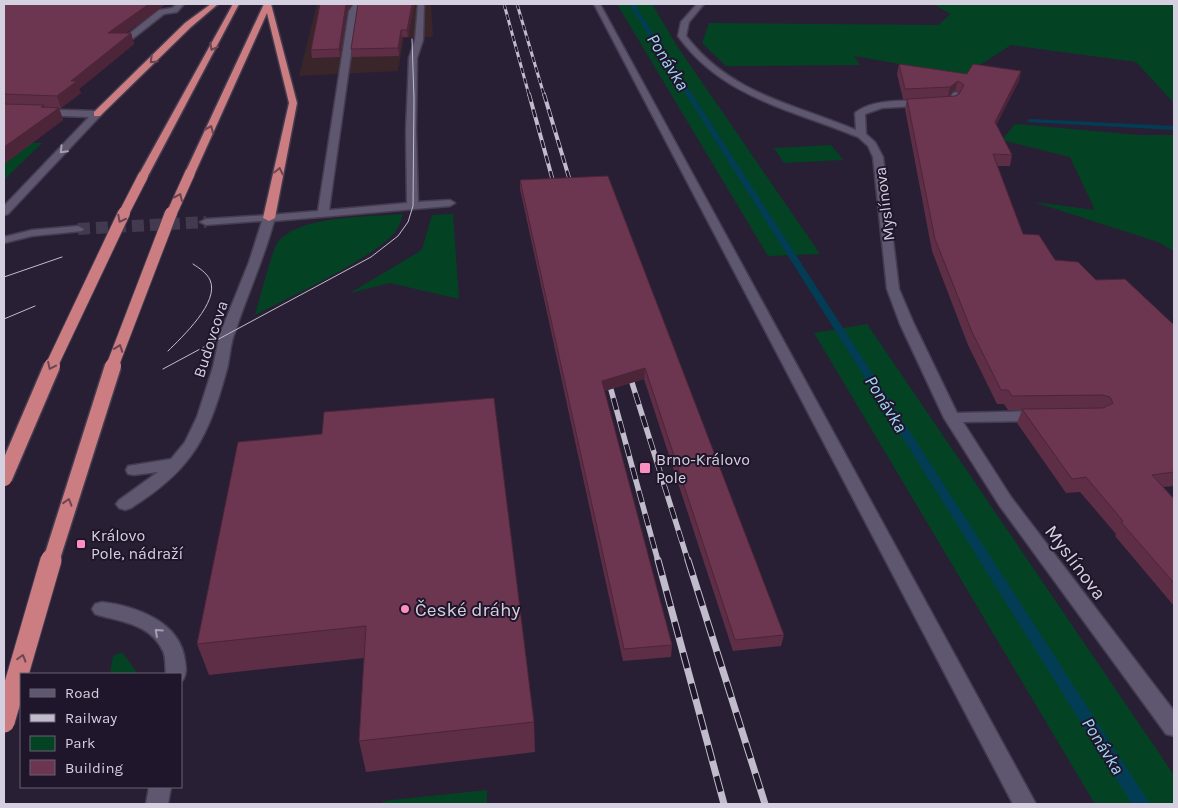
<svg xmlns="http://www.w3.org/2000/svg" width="1178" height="808" viewBox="0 0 1178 808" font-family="Karla,sans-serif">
<rect width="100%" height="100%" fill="#281f35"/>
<path fill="#39252a" d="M317,4H431L433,37L404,38L398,71L299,76Z"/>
<path fill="#034323" d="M617,4H652L677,46L820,254L768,256Z
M933,4H1174V103L1136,62L1011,45L964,75L854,56L860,65L726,66L702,43L709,23L938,25L951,14Z
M1015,124L1138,135H1174V251L1158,242L1034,202L1095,210L1070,157L1002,140Z
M4,142L42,143L4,180Z
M831,145L843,160L784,163L774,148Z
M403,214C401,219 400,224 397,229C383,254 285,299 255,315C259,302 272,250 278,242C300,215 370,217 403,214Z
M453,214L459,299L390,283L350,293L422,250L432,215Z
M867,324L1174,775V804H1095L814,333Z
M122,652L138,674H110L113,656Z
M487,790V804H383V801Z"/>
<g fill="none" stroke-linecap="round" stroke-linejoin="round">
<path fill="#033d55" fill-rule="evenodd" d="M629,4H634L1150,804H1132L891,419Z
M1030,119L1174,126V130L1028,122L1027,121Z"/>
<path stroke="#423a4e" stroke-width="12" stroke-dasharray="12 6" stroke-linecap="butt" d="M78,229L206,222"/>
<g stroke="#443c4f" stroke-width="3">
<path id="lane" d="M177,4H184L177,12L164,14L131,40L124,38L159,10L172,8Z
M354,4H360L357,11L329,210L407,203L406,130L409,58L415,40L418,4H424L423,40L417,58L416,130L418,202L450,200L455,203L450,206L274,221C264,259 247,295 235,332C230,344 230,357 227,369C208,438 193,469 131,508L125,510L119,508L116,504L119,500L158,472L134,475L128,474L126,470L128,466L171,459L185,442L197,417L213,367L220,334L249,262L263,218L269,215L318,211L349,11Z
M594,4H600L1036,804H1013Z
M102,602C136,606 181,622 185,661C186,668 187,673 183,680L181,681V674H166C165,667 166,657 163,651C150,623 120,622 95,614L92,609L95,604Z
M149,787H171L168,804H146Z"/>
</g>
<g stroke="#443c4f" stroke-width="3">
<path id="street" d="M697,4H704L689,22L686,36C731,94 791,103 856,130L855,113C876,95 923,103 949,99L953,93L956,92L960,95L955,103L952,104L882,108L865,114L866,134L875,142L883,157L899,289L914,324L957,413L1038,411L1043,413L1046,416L1043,419L1038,421L963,422L1011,497L1174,711V736L1166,734L999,505L944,418L900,324L887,289L873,157L868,146L858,137C790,109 723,98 678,36L681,22Z
M4,108L97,111L102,114L8,214L4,215V206L89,117L4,114Z
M269,215L273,216L275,218L273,220L206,225L200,222L206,219Z
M78,226L84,229L82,231L32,236L4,243V237L32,230Z"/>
</g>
<g stroke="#443c4f" stroke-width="3">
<path id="highway" d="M211,4H218L191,27L100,116H94V112L185,23Z
M233,4H239L148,176L143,179L139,178L138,176Z
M264,4H271L297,103L275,218L269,221L263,218L289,103L267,13L195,173L190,176L185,173Z"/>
</g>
<use href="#lane" fill="#5f566f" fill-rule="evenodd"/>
<use href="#street" fill="#5f566f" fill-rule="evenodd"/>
<use href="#highway" fill="#cb7d81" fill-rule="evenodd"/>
<path stroke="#c1bccb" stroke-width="1" d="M4,277L62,257
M4,319L35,306
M168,351C182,337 220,302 210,280C207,273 199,268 193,264
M163,369L371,257L398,236L408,222L413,206L414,99L412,39"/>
<g stroke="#c1bccb" stroke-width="3">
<path id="rail-far3" d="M504,4L529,95
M517,4L544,95"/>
</g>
<g stroke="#c1bccb" stroke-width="4">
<path id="rail-far2" d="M529,94L556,192
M544,94L573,191"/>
</g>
<g stroke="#c1bccb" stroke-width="5.5">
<path id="rail-far1" d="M628,370L688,561
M607,375L658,561"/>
</g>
<g stroke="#c1bccb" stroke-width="7">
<path id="rail" d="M658,560L724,804
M688,560L765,804"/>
</g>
<use href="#rail-far3" stroke="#1f162b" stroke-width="2" stroke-dasharray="5.5" stroke-linecap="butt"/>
<use href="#rail-far2" stroke="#1f162b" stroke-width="2.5" stroke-dasharray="8" stroke-linecap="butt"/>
<use href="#rail-far1" stroke="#1f162b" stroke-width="4" stroke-dasharray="12" stroke-linecap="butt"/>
<use href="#rail" stroke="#1f162b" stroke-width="5" stroke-dasharray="16" stroke-linecap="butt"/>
<g stroke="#443c4f" stroke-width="12" stroke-linecap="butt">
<path id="highway-bridge-far3" d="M123,215L143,176
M171,215L190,173"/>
</g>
<g stroke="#443c4f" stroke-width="14" stroke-linecap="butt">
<path id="highway-bridge-far2" d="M51,367L124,213
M112,367L171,213"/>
</g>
<g stroke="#443c4f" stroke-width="19" stroke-linecap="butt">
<path id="highway-bridge-far1" d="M4,478L52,366
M51,561L113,366"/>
</g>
<g stroke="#443c4f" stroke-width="23" stroke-linecap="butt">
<path id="highway-bridge" d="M4,722L51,560"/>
</g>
<use href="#highway-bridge-far3" stroke="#cb7d81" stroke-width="10"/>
<use href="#highway-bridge-far2" stroke="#cb7d81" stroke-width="12"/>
<use href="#highway-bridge-far1" stroke="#cb7d81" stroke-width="16"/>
<use href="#highway-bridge" stroke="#cb7d81" stroke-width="21"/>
</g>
<path fill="#5d2e45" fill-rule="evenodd" d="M4,4H166L126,33H131L134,44L79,89L81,93L61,108H59L63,120L4,164Z
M414,4L408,37H402L399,56L352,57L351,49Z
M347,11L340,57L312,58L311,50Z
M899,64L967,74L1021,71L1019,81L996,124L1012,155L1010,166H997L1023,234L1055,260L1096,280L1174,325V486L1163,487L1174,499V606L1115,536L1116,534L1080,492L1066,493L1017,423L1022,410H1008L1004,404H997L968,345L932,251L905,109L907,99H903L897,74ZM955,90L959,93V94L955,96H949Z
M608,176L784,635L781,646L733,651L644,379L604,391L672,645L671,657L623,661L520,189V180Z
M238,442L534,722L535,752L366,772L359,741L364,658L209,675L197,644Z"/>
<path fill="#4c2538" d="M149,4H166L111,44L108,33Z
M346,4H353L347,11L340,57L339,49Z
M412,4H414L408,37L407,30Z
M401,30L402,37L399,56L398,48Z
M131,33L134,44L79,89L81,93L61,108L57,96L71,81Z
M1021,71L1019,81L993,132L995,122Z
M958,81L955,90L948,97L950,87Z
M44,105L47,116L59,108L63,120L4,164V147L41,107Z
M645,368L644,379L602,392V381Z"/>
<path fill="#6c3550" stroke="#4c2538" d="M4,4H149L108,33H131L71,81H77L57,96L4,94Z
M320,4H346L339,49L311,50Z
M358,4H412L407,30H401L398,48L351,49Z
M899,64L967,74L973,64L1021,71L995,122L1012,155L993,154L1023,234L1039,235L1055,260L1078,262L1096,280L1125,279L1174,325V472L1152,475L1174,499V583L1121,522L1123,521L1086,477L1072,479L1022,409L1103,408L1113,403L1110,397L1103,395L1012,396L1008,390H1001L972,332L935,239L907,99L955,96L959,94L964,85L958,81L950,87L905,89Z
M4,104L44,105L41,107L59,108L4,147Z
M608,176L784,635L735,640L645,368L602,381L672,645L624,649L520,180Z
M494,398L534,722L359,741L366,626L197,644L238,442L322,434L324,412Z"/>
<defs><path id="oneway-chevron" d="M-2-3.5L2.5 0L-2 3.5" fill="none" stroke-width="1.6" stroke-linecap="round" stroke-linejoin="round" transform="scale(1.25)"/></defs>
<g stroke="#6c4452">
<use href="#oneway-chevron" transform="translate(213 47) rotate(119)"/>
<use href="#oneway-chevron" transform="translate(153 60) rotate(136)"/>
<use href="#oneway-chevron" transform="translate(210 129) rotate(-66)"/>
<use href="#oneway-chevron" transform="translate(279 171) rotate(-78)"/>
<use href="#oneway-chevron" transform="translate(179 197) rotate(-66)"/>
<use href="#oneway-chevron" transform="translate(121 219) rotate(117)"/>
<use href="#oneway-chevron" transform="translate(119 348) rotate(-70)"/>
<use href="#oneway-chevron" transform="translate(51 366) rotate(115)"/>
<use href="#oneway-chevron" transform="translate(68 502) rotate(-73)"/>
<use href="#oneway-chevron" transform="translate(22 658) rotate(-74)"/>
</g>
<g stroke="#a69fb2">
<use href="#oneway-chevron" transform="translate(63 150) rotate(134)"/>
<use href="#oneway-chevron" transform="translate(158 632) rotate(-138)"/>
</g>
<g fill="#fd8ec0" stroke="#1f162b" stroke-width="2">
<rect x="639" y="462" width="12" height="12" rx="2.5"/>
<rect x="76" y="539" width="10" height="10" rx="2.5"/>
<circle cx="405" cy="609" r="5"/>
</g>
<g text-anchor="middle" stroke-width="4" stroke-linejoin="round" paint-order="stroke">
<g font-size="16" fill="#d5d0df" stroke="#1f162b">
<text transform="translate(884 204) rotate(-97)" y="6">Myslínova</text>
<text transform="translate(210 339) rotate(-72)" y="6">Budovcova</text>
</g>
<g font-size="16" fill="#d5d0df" stroke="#1f162b" text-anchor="start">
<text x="656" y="465">Brno-Královo<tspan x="656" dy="18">Pole</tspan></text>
<text x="91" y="541">Královo<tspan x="91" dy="18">Pole, nádraží</tspan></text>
</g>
<g font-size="18" font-style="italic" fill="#a1d7f4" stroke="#1f162b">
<text transform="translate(668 62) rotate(58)" y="6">Ponávka</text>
<text transform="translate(886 404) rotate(58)" y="6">Ponávka</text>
<text transform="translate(1103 746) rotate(58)" y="6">Ponávka</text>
</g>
<g font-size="19" fill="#d5d0df" stroke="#1f162b">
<text transform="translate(1076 562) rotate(53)" y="7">Myslínova</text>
</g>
<g font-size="19" fill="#d5d0df" stroke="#1f162b" text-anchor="start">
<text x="415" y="616">České dráhy</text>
</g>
</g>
<rect width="1178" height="808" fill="none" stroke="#d5d0df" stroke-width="10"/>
<rect x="20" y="673" width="162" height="115" fill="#1f162b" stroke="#686073"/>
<rect x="30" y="689" width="25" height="8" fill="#5f566f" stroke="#686073"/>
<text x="65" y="698" font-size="15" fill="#d5d0df">Road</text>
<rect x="30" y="714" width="25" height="8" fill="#c1bccb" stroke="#686073"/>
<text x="65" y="723" font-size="15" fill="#d5d0df">Railway</text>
<rect x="30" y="736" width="25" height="15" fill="#034323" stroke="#686073"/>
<text x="65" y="748" font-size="15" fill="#d5d0df">Park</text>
<rect x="30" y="760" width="25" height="15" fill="#6c3550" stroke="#686073"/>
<text x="65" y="773" font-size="15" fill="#d5d0df">Building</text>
</svg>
